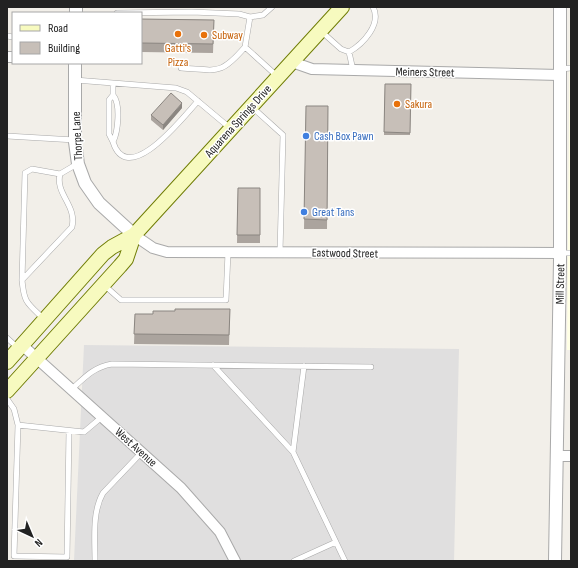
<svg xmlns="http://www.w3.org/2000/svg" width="578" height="568" viewBox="0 0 578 568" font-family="'Sofia Sans Condensed',sans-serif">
<rect width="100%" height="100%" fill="#f2efe9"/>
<path fill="#e0dfdf" d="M84,345L459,349L454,561H74Z"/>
<path fill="#ffffe5" d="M570,7H571V350H567Z"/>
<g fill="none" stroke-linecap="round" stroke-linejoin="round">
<g stroke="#a9a9a9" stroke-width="6">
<path id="service" d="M117,13L192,12L239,14L250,17L263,15L272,7
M250,17L245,47L277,76
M322,32L341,49L349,52C363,44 382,24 373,7
M7,36L13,37
M349,52L353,70
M181,68C217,70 220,76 245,47
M560,69L571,68
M75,80L176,88L187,92L230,128
M113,95C121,104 118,132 113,142C128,189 184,116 198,101
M252,107L283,135L280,252
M7,136L75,140
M113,142L109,134V100L113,95V83
M560,253H571
M22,280L72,227C77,205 55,194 60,174
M104,285L121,300H226L228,252
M44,319C27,303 24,303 22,280L25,173L32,169L60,174L77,164
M7,338L18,348
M213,365L293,452L345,561
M72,389C85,377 94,367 112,364L371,367
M7,399L14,409L18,425L14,556L67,557L69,431
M18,425L84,432L103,416
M293,452L304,366
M95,561C95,539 92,512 103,493L142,452
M294,561L336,542"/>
</g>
<g stroke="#a9a9a9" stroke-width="12">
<path id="minor" d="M7,57H13
M292,62L312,69L559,75
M134,235L153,248L167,252L560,253
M22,345L181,488L220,532L235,561
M556,456H571"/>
</g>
<g stroke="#a9a9a9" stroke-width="14">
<path id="tertiary" d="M76,13V7
M75,63V142L78,164L85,183L99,203L134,235
M555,561L560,260V7"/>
</g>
<g stroke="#707d05" stroke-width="16">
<path id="secondary" d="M7,362L103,254L112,247L134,235L342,7
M7,391L120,266L126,259L134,235"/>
</g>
<use href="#service" stroke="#fff" stroke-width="5"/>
<use href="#minor" stroke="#fff" stroke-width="10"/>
<use href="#tertiary" stroke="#fff" stroke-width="12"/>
<use href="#secondary" stroke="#f7fabf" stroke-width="14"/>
</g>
<path fill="#aba49e" d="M141,19L214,20L213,53L141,52Z
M385,84H411L410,135H384Z
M306,106H328L327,229H304Z
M182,108L163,130L151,120V115Z
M238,188H260V243H237Z
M230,309L229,345L134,344L135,314H153L175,311Z"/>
<path fill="#8b8681" d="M182,103V108L163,130V125Z"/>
<path fill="#c7bfb8" stroke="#8b8681" d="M141,19L214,20L213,44L141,43Z
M385,84H411L410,133L384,132Z
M171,93L182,103L163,125L151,115Z
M306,106H328L327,220L304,219Z
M238,188H260V235H237Z
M175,309H230L229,335L134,334L135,314H153V311H175Z"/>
<g fill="#e8710a" stroke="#fff" stroke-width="1.5">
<circle cx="178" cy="34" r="4"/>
<circle cx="204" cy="35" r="4"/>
<circle cx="397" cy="104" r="4"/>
</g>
<g fill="#3f7fe0" stroke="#fff" stroke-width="1.5">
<circle cx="306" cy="136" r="4"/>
<circle cx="304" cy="212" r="4"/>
</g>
<g text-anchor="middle" stroke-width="3" stroke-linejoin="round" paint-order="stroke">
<g font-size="12" fill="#c56008" stroke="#fff" text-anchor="start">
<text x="212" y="39">Subway</text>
<text x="178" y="52" text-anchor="middle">Gatti's<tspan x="178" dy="14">Pizza</tspan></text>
<text x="405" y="108">Sakura</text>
</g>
<g font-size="12" fill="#222" stroke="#fff">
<text transform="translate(425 72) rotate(1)" y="4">Meiners Street</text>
<text transform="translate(238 121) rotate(-48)" y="4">Aquarena Springs Drive</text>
<text transform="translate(77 136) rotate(-93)" y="4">Thorpe Lane</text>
<text transform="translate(345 253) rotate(1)" y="4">Eastwood Street</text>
<text transform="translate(560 284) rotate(-89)" y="4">Mill Street</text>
<text transform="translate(136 447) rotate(42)" y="4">West Avenue</text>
</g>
<g font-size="12" fill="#366cbe" stroke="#fff" text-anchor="start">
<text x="314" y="140">Cash Box Pawn</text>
<text x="312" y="216">Great Tans</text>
</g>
</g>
<rect width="578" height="568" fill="none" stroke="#222222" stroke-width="16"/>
<rect x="12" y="12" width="130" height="52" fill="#ffffff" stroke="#a7a7a7"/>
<rect x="20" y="25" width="20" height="6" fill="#f7fabf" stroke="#a7a7a7"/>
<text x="48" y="32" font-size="12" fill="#222222">Road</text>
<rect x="20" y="42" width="20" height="12" fill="#c7bfb8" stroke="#a7a7a7"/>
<text x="48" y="52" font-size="12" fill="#222222">Building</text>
<g transform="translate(32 536) rotate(136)" stroke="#ffffff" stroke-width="3" paint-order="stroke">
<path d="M0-3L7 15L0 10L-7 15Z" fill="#222222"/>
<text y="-6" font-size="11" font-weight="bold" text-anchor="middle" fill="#222222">N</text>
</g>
</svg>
